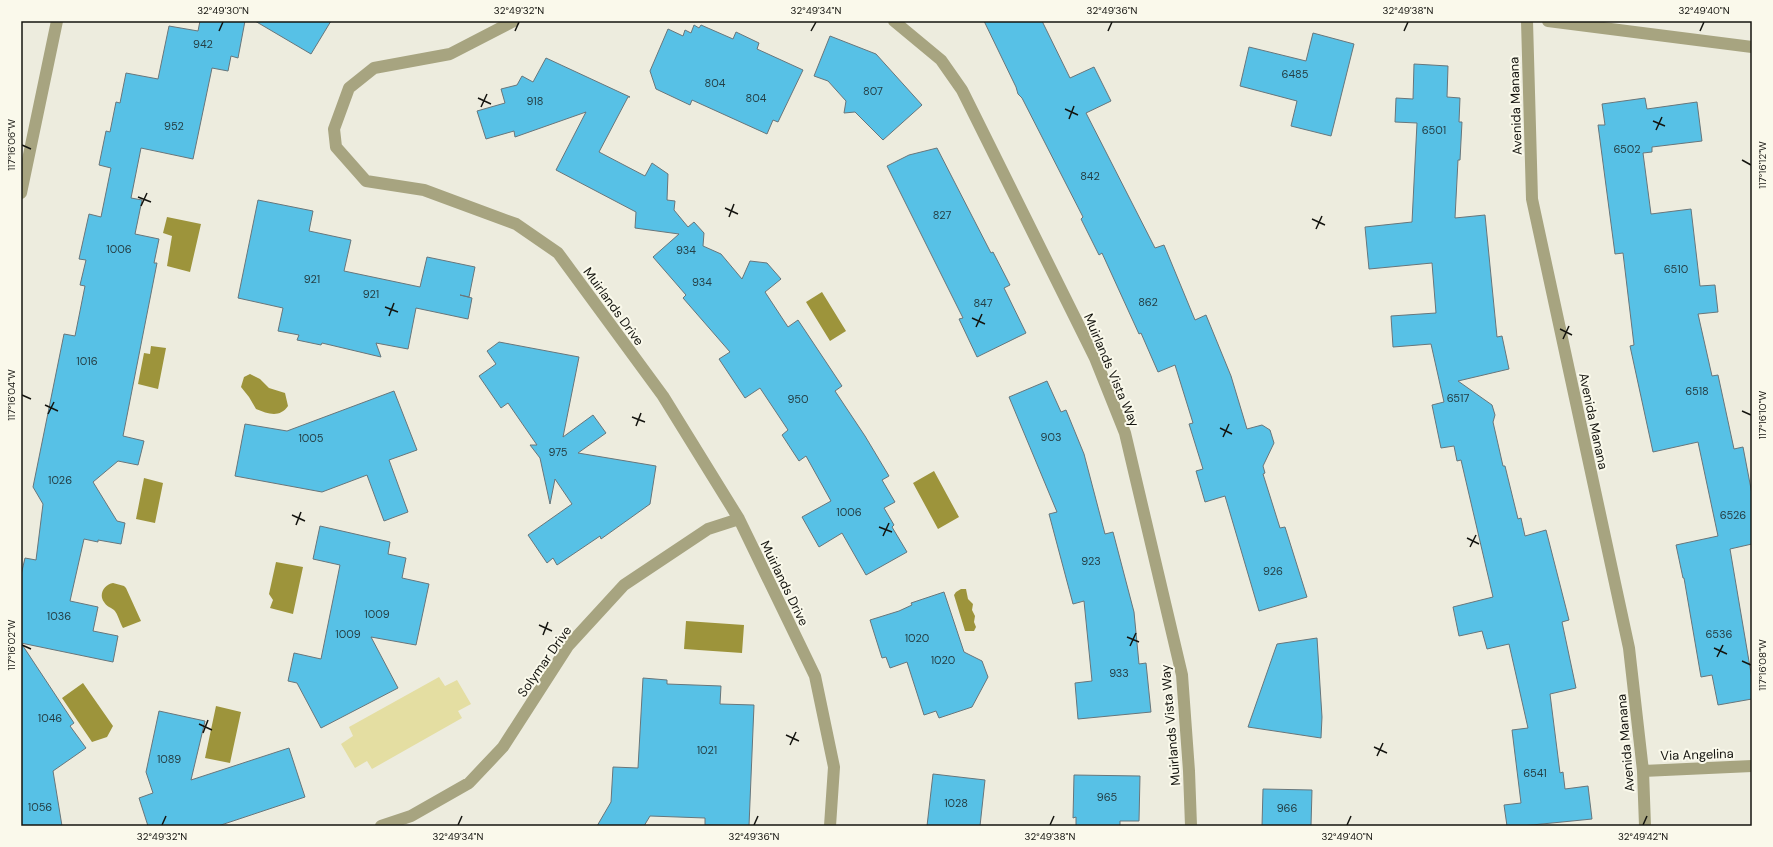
<svg xmlns="http://www.w3.org/2000/svg" width="1773" height="847" viewBox="0 0 1773 847" font-family="'DM Sans',sans-serif">
<rect width="100%" height="100%" fill="#edecde"/>
<path fill="#e4dea2" d="M439,677L445,686L457,680L471,704L458,711L462,718L372,769L367,761L355,768L341,744L353,736L349,727Z"/>
<path fill="#9d943b" d="M167,217L201,224L190,272L167,266L172,236L163,233Z
M822,292L846,331L830,341L806,302Z
M151,346L166,348L158,389L138,384L144,353L150,354Z
M250,374L260,379L269,388L285,393L288,406C280,418 268,414 256,409L249,397L241,387L244,377Z
M934,471L959,517L938,529L913,483Z
M144,478L163,483L155,523L136,519Z
M276,562L303,567L293,614L270,608L273,600L269,594Z
M113,583L124,586L126,588L141,621L123,628C120,623 118,614 114,610C110,607 106,606 104,602C98,594 105,584 113,583Z
M961,589H966L968,599L973,604L972,610L975,616L974,622L976,627L974,631H965L954,595L956,592Z
M686,621L744,625L742,653L684,649Z
M83,683L113,726L107,737L92,742L62,698Z
M216,706L241,712L230,763L205,758Z"/>
<path fill="#57c1e6" stroke="#68767b" d="M200,21H245L238,58L231,56L228,71L212,68L193,159L141,148L131,198L142,200L135,234L159,239L154,263H157L123,436L144,441L138,465L118,461L93,482L117,521L125,523L121,544L98,540V542L84,539L70,601L98,607L93,631L118,636L113,662L21,643V575L25,558L36,560L43,504L33,487L64,334L75,336L85,286L80,285L86,260L79,259L89,214L101,217L111,168L99,165L106,131L110,132L116,102L120,103L126,73L158,79L169,26L198,31Z
M255,21H331L311,54Z
M984,21H1042L1070,78L1094,67L1111,101L1086,113L1155,248L1164,245L1195,320L1206,315L1231,376L1247,429L1262,425L1270,430L1274,443L1263,466L1265,473L1263,474L1280,528L1285,527L1307,597L1259,611L1225,496L1205,502L1196,471L1203,469L1189,424L1193,423L1175,365L1158,372L1141,333L1139,334L1102,253L1099,255L1081,219L1083,217L1022,98L1018,94L1016,87Z
M694,25L699,28L701,25L733,39L736,32L759,43L757,49L803,70L778,122L773,120L767,134L692,100L690,105L656,89L650,71L668,29L683,36L685,30L691,33Z
M1313,33L1354,44L1331,136L1291,126L1297,101L1240,86L1249,47L1306,61Z
M830,36L876,54L922,105L883,140L855,112L844,113L846,101L828,81L814,76Z
M546,58L630,97H628L599,152L645,176L652,163L668,174L667,200L675,201L674,210L688,227L694,222L704,233L703,246L721,254L742,279L750,261L767,263L781,279L765,292L788,327L798,320L842,386L835,391L865,436L889,476L882,480L895,502L884,508L894,525L892,527L907,552L866,575L842,533L819,547L802,517L831,501L806,456L799,461L782,435L788,430L760,388L745,398L719,359L730,352L683,298L686,295L653,257L679,234L635,228L636,212L556,170L586,112L515,137L514,131L486,139L477,111L505,103L501,89L517,85L522,76L533,82Z
M1414,64L1448,66L1447,97L1460,98L1459,122H1462L1460,160H1458L1455,218L1485,215L1497,337L1502,336L1509,369L1458,381L1492,405L1495,415L1493,422L1503,466H1505L1518,519L1521,518L1525,536L1546,530L1569,620L1562,622L1576,688L1550,694L1560,773L1563,772L1565,789L1588,786L1592,819L1522,826H1507L1504,805L1521,803L1512,730L1528,728L1509,644L1487,649L1482,631L1459,636L1453,607L1493,597L1461,460L1457,461L1454,446L1441,448L1432,405L1444,402L1431,344L1393,347L1391,316L1436,313L1432,263L1369,269L1365,227L1412,222L1417,123L1395,122L1396,98L1413,99Z
M1645,98L1647,109L1697,102L1702,141L1652,147V152L1643,153L1651,214L1691,209L1700,286L1715,285L1718,312L1698,314L1712,376L1718,375L1734,449L1743,447L1752,494V544L1730,549L1752,679V699L1718,705L1712,675L1701,677L1684,578H1683L1676,545L1718,536L1698,442L1653,452L1630,346L1634,345L1623,253L1615,254L1598,125H1605L1602,104Z
M937,148L991,253L993,252L1010,285L1004,288L1026,333L977,357L959,319L963,318L887,166L909,155Z
M258,200L313,211L309,231L351,240L344,271L420,287L427,257L475,267L469,297L460,295L472,298L468,319L416,308L408,349L376,343L381,357L322,343L321,345L297,340L299,335L278,331L283,308L238,298Z
M499,342L579,357L563,437L593,415L606,433L578,453L656,466L650,504L601,539L600,536L557,565L553,558L547,563L528,535L572,504L555,479L550,504L540,458L530,445H537L508,403L501,408L479,376L496,364L487,351Z
M1047,381L1061,412L1066,410L1084,454L1105,534L1113,532L1134,612L1139,664L1146,663L1151,712L1078,719L1075,683L1092,681L1084,601L1073,604L1049,514L1057,512L1009,397Z
M394,391L417,450L389,460L408,512L384,521L367,475L322,492L235,476L245,424L287,431Z
M320,526L390,542L388,554L406,558L402,578L429,584L416,645L371,637L398,688L321,728L297,683L288,681L294,653L321,659L340,565L313,559Z
M944,592L964,652L982,661L988,677L972,707L939,718L936,711L924,715L907,662L890,668L886,657L882,658L870,620L899,611L912,605L911,603Z
M1317,638L1322,717L1321,738L1248,727L1277,644Z
M21,643L74,723L70,726L86,748L53,771L62,826H21Z
M643,678L667,680V684L721,686L720,704L754,705L749,826L705,825V818L650,816L644,826H597L611,802L613,767L638,768Z
M159,711L205,721L191,780L289,748L305,797L218,826H148L139,798L153,793L146,772Z
M933,774L985,780L980,826H927Z
M1074,775L1140,776L1139,821H1120V826H1076V817L1073,818Z
M1263,789L1312,790L1311,826H1262Z"/>
<g fill="none" stroke-linecap="round" stroke-linejoin="round">
<path stroke="#a7a480" stroke-width="12" d="M514,21L450,54L374,68L349,88L334,129L336,147L366,181L424,190L516,224L558,253L663,396L739,519L815,676L834,767L830,826
M894,21L941,60L962,90L1095,358L1125,433L1182,675L1189,771L1191,826
M1527,21L1532,199L1629,648L1643,771L1645,826
M1548,21L1752,47
M21,193L57,21
M1643,771L1752,766
M381,826L411,816L469,783L503,747L568,646L624,585L708,529L739,519"/>
</g>
<path fill="none" stroke="#14140f" stroke-width="1.5" d="M219,31L223,22M515,31L519,22M811,31L816,22M1108,31L1112,22M1404,31L1408,22M1700,31L1704,22M478,98L491,104M481,107L487,94M1065,109L1078,115M1069,119L1074,106M1653,121L1665,126M1656,130L1662,117M22,145L31,149M1742,160L1751,165M138,197L151,202M141,206L147,193M725,208L738,214M729,217L734,204M1312,219L1325,225M1316,229L1322,216M385,307L398,312M389,316L394,303M972,318L985,324M976,327L982,314M1560,329L1572,335M1563,339L1569,326M22,395L31,399M45,405L58,411M1742,411L1751,415M48,414L54,402M632,417L645,422M636,426L641,413M1220,428L1232,434M1223,437L1229,424M292,515L305,521M296,525L301,512M879,527L892,532M883,536L889,523M1467,538L1479,544M1470,547L1476,535M539,625L552,631M543,635L548,622M1127,637L1139,642M22,645L31,649M1130,646L1136,633M1714,648L1727,654M1717,657L1723,645M1742,661L1751,665M199,724L212,730M203,733L208,720M786,735L799,741M790,745L796,732M1374,747L1387,753M1377,756L1383,743M162,825L166,816M458,825L462,816M754,825L758,816M1050,825L1054,816M1347,825L1351,816M1643,825L1647,816"/>
<g text-anchor="middle" stroke-width="4" stroke-linejoin="round" paint-order="stroke">
<g font-size="11" fill="#253f45">
<text x="203" y="48">942</text>
<text x="1295" y="78">6485</text>
<text x="715" y="87">804</text>
<text x="873" y="95">807</text>
<text x="756" y="102">804</text>
<text x="535" y="105">918</text>
<text x="174" y="130">952</text>
<text x="1434" y="134">6501</text>
<text x="1627" y="153">6502</text>
<text x="1090" y="180">842</text>
<text x="942" y="219">827</text>
<text x="119" y="253">1006</text>
<text x="686" y="254">934</text>
<text x="1676" y="273">6510</text>
<text x="312" y="283">921</text>
<text x="702" y="286">934</text>
<text x="371" y="298">921</text>
<text x="1148" y="306">862</text>
<text x="983" y="307">847</text>
<text x="87" y="365">1016</text>
<text x="1697" y="395">6518</text>
<text x="1458" y="402">6517</text>
<text x="798" y="403">950</text>
<text x="1051" y="441">903</text>
<text x="311" y="442">1005</text>
<text x="558" y="456">975</text>
<text x="60" y="484">1026</text>
<text x="849" y="516">1006</text>
<text x="1733" y="519">6526</text>
<text x="1091" y="565">923</text>
<text x="1273" y="575">926</text>
<text x="377" y="618">1009</text>
<text x="59" y="620">1036</text>
<text x="348" y="638">1009</text>
<text x="1719" y="638">6536</text>
<text x="917" y="642">1020</text>
<text x="943" y="664">1020</text>
<text x="1119" y="677">933</text>
<text x="50" y="722">1046</text>
<text x="707" y="754">1021</text>
<text x="169" y="763">1089</text>
<text x="1535" y="777">6541</text>
<text x="1107" y="801">965</text>
<text x="956" y="807">1028</text>
<text x="40" y="811">1056</text>
<text x="1287" y="812">966</text>
</g>
<g font-size="13" fill="#14140f" stroke="#faf9eb">
<text transform="translate(1515 106) rotate(-92)" y="5">Avenida Manana</text>
<text transform="translate(614 306) rotate(54)" y="5">Muirlands Drive</text>
<text transform="translate(1112 370) rotate(67)" y="5">Muirlands Vista Way</text>
<text transform="translate(1594 421) rotate(78)" y="5">Avenida Manana</text>
<text transform="translate(785 583) rotate(64)" y="5">Muirlands Drive</text>
<text transform="translate(544 661) rotate(-55)" y="5">Solymar Drive</text>
<text transform="translate(1170 725) rotate(-95)" y="5">Muirlands Vista Way</text>
<text transform="translate(1625 743) rotate(-95)" y="5">Avenida Manana</text>
<text transform="translate(1697 754) rotate(-2)" y="5">Via Angelina</text>
</g>
</g>
<rect width="1773" height="847" fill="none" stroke="#faf9eb" stroke-width="44"/>
<rect x="22" y="22" width="1729" height="803" fill="none" stroke="#14140f" stroke-width="1.5"/>
<g font-size="10" text-anchor="middle" fill="#14140f">
<text x="223" y="14">32°49'30"N</text>
<text x="519" y="14">32°49'32"N</text>
<text x="816" y="14">32°49'34"N</text>
<text x="1112" y="14">32°49'36"N</text>
<text x="1408" y="14">32°49'38"N</text>
<text x="1704" y="14">32°49'40"N</text>
<text transform="translate(11 145) rotate(-90)" y="4">117°16'06"W</text>
<text transform="translate(1762 165) rotate(-90)" y="4">117°16'12"W</text>
<text transform="translate(11 395) rotate(-90)" y="4">117°16'04"W</text>
<text transform="translate(1762 415) rotate(-90)" y="4">117°16'10"W</text>
<text transform="translate(11 645) rotate(-90)" y="4">117°16'02"W</text>
<text transform="translate(1762 665) rotate(-90)" y="4">117°16'08"W</text>
<text x="162" y="840">32°49'32"N</text>
<text x="458" y="840">32°49'34"N</text>
<text x="754" y="840">32°49'36"N</text>
<text x="1050" y="840">32°49'38"N</text>
<text x="1347" y="840">32°49'40"N</text>
<text x="1643" y="840">32°49'42"N</text>
</g>
</svg>
